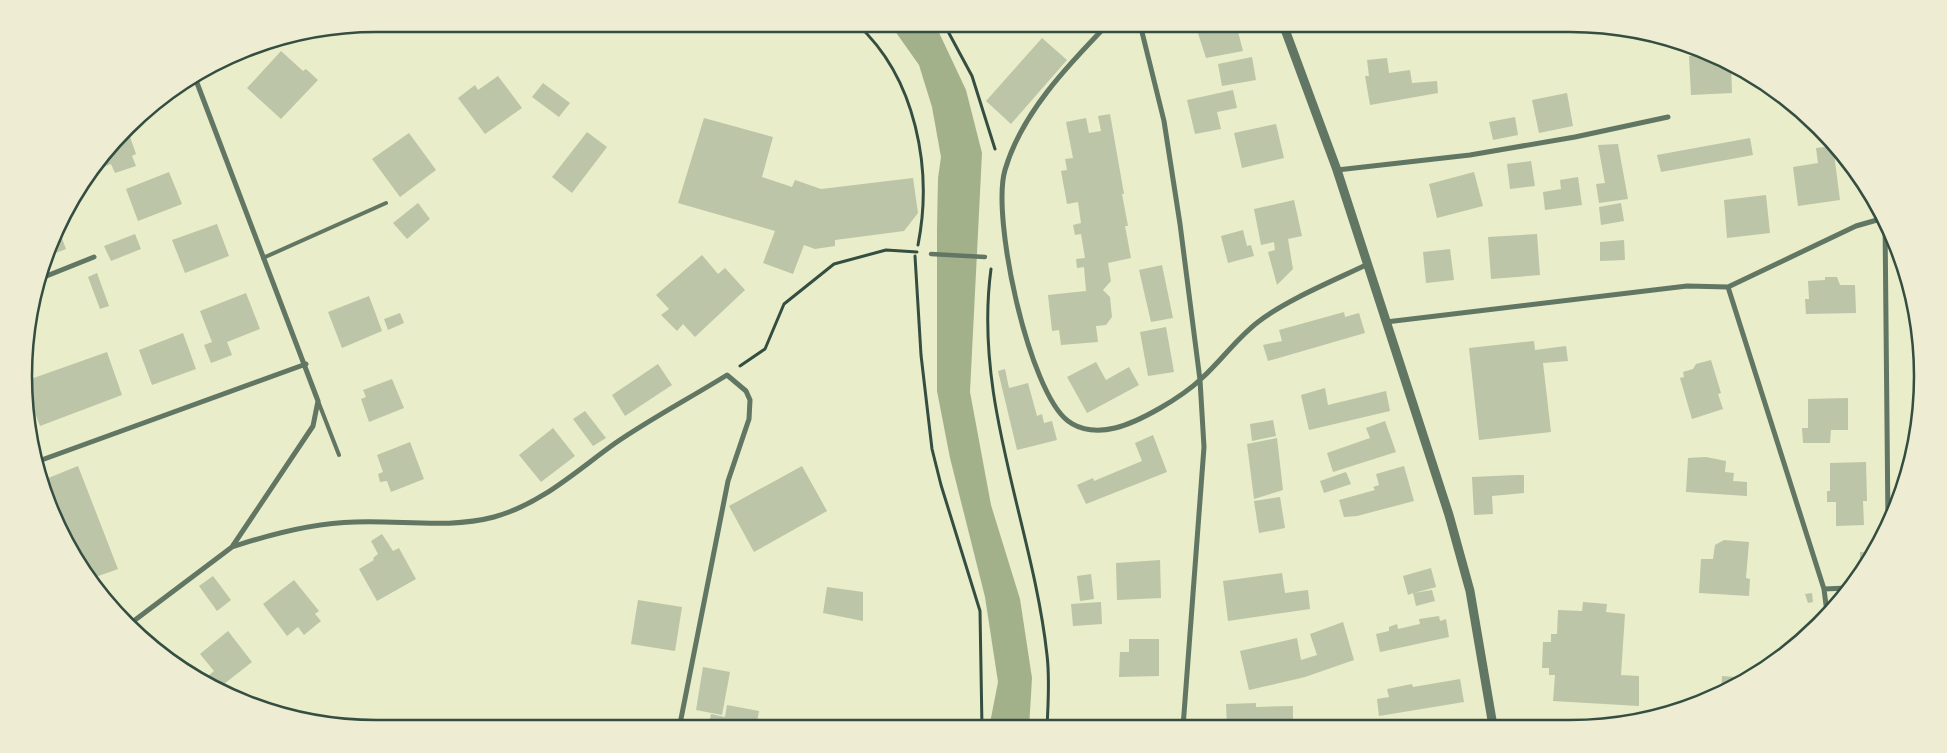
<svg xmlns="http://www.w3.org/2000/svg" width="1947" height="753" viewBox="0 0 1947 753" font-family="'DejaVu Sans',sans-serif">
<rect width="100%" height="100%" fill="#e9edc9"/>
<path fill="#a3b18a" d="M890,24H935L966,90L982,153L970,392L991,505L1020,599L1032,678L1029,728H989L998,682L985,597L950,458L937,391V229L938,178L941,157L932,107L919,65Z"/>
<path fill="#bcc5a7" d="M1164,24H1195V25L1165,31Z
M1195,24H1236L1243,51L1206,58Z
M1042,38L1067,60L1011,124L986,101Z
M281,51L303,71L306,69L318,80L281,119L247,88Z
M1712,55L1731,63L1732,93L1691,95L1689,56Z
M1252,57L1256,80L1222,86L1218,64Z
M1387,58L1389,73L1410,70L1412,83L1437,81L1438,93L1370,105L1365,76H1369L1367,60Z
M498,76L522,108L485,134L458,98L475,85L478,90Z
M543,83L570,103L559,117L532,97Z
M1233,90L1237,108L1217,112L1221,129L1195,134L1187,100Z
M1567,93L1573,126L1539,133L1532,100Z
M1110,114L1124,194H1122L1128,226H1125L1131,258L1108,263L1111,281L1103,290L1110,297L1112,317L1106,325L1096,326L1098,342L1061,345L1059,330L1052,331L1048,295L1086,291L1084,267L1077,268L1076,259L1085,258L1081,234L1075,235L1073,225L1081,223L1078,202L1067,204L1061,171L1067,170L1065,159L1073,158L1066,122L1086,118L1089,133L1101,131L1098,116Z
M1515,117L1518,135L1493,140L1489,122Z
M704,118L773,137L762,177L792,187L795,180L821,189L913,178L918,213L904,231L835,240V246L815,249L804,245L793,274L763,263L775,231L678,203Z
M1276,124L1284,158L1242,168L1234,133Z
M128,131L136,154L132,156L136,166L115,173L111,164L97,169Z
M587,132L607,147L572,193L552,177Z
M409,133L436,170L400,197L372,159Z
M1750,138L1753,155L1661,172L1657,155Z
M1618,144L1628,199L1599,203L1596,184L1605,183L1598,145Z
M1833,146L1840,200L1798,206L1793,167L1818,163L1816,148Z
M1531,161L1535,186L1510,189L1507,164Z
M169,172L182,204L138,221L126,189Z
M1474,172L1483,206L1437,218L1429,184Z
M1578,177L1582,205L1545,210L1543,192L1561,189L1560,180Z
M1766,195L1770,233L1727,238L1724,200Z
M1294,200L1302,236L1288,239L1293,269L1277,285L1268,252L1275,250L1274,242L1261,245L1254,209Z
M418,203L430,219L407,239L393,223Z
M1621,203L1624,221L1601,225L1599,207Z
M217,224L229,256L185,273L172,240Z
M58,228L66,249L45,257Z
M1243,230L1247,246L1251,245L1254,256L1228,263L1221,236Z
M135,234L141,249L111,261L104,246Z
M1537,234L1540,275L1491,279L1488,237Z
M1624,240L1625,260L1600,261V242Z
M1450,249L1454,280L1426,283L1423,252Z
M702,255L718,274L725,268L745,290L695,337L683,324L677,331L661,315L669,309L656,295Z
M1162,265L1173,318L1151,322L1139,270Z
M97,273L109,306L100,309L88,277Z
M1825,277H1837L1840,285H1855L1856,313L1806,314L1805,299H1809L1808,281L1825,280Z
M246,293L260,329L227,342L232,355L211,363L204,345L212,342L200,311Z
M369,296L382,331L342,348L328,312Z
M1344,312L1345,317L1359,313L1365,333L1268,361L1263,345L1282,341L1279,330Z
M400,313L404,323L388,330L384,319Z
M1918,323L1920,331L1921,353H1918Z
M1166,327L1174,372L1148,376L1140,332Z
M183,333L196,369L152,385L139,350Z
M1534,341L1535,350L1566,346L1568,361L1543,363L1551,432L1479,440L1469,348Z
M107,352L122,395L40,426L29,397L28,380Z
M1711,360L1721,393L1718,394L1723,409L1692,419L1680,378L1684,377L1683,372L1693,369L1696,364Z
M1096,362L1106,380L1129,367L1139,385L1087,413L1067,377Z
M658,364L672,385L625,416L612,395Z
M1005,369L1009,388L1028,383L1037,416L1042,414L1044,423L1052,421L1057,440L1017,450L998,371Z
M392,379L404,408L369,422L361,399L366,397L363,390Z
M1918,387H1922L1920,418H1918Z
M1325,388L1328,405L1386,391L1390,411L1309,430L1301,395Z
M1848,398V430H1831L1830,443H1803L1802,428H1808V399Z
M585,411L606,438L593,446L573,419Z
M1273,420L1276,436L1252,441L1250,424Z
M1385,421L1396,452L1333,472L1327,453L1370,438L1366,428Z
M553,428L575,456L541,482L519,455Z
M1153,435L1167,472L1086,504L1077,485L1093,478L1094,481L1142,461L1135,443Z
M1277,438L1283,490L1254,499L1247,444Z
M410,442L424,479L391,492L387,481L380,482L378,474L383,472L377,455Z
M1706,457L1726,461L1725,472L1734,473L1733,481L1747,482V496L1686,492L1688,458Z
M1866,462L1867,501H1863L1864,525L1836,526V502H1827V491H1830V463Z
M78,466L118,569L90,579L83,572L50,511L41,481Z
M802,466L827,511L754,552L729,506Z
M1404,466L1414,501L1357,516L1344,517L1339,500L1375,490L1373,487L1379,485L1376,474Z
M1346,472L1351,484L1324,493L1320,481Z
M1517,475H1524V493L1492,496L1493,514L1474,515L1472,477Z
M1280,497L1285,528L1259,533L1254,501Z
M382,534L393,551L399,548L416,579L377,601L359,569L374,560L373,558L378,554L371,541Z
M1724,540L1749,542L1746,578L1750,579L1749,596L1699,593L1701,559H1713L1715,545Z
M1860,552H1874V556L1866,565H1860Z
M1160,560L1161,598L1117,600L1116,563Z
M1431,568L1436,587L1414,593L1432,590L1435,601L1416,606L1413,593L1408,595L1403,576Z
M1282,573L1285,593L1308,590L1310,609L1228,621L1223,581Z
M1091,574L1094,599L1080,601L1077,576Z
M213,576L231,600L217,611L199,586Z
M294,580L319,611L315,614L321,621L304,635L298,627L287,636L263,604Z
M827,587L863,592V621L823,613Z
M1812,593L1813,602L1808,603L1805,594Z
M638,600L682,607L675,651L631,644Z
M1101,602L1102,624L1073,626L1071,604Z
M1583,602L1607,604L1606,612L1625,614L1621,675L1639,676V706L1553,701L1555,675H1549V668H1542L1543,642H1551V634H1557L1558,610L1582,611Z
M1439,616L1440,621L1446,619L1449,637L1380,652L1376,634L1389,631V627L1397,624L1398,629L1420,624L1419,619Z
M1343,622L1354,660L1305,677L1249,690L1240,651L1297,638L1301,660L1317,655L1310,634Z
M228,631L252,662L224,684L227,687L220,693L207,677L214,671L200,654Z
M1129,639H1159V676L1119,677L1120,652H1129Z
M703,667L730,672L722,715L696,710Z
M1740,674L1752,676L1721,695L1722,676L1736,677Z
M1460,679L1464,702L1379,716L1377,699L1389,697L1387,689L1412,684L1413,687Z
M1256,703V707L1293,706V727H1227L1226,704Z
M727,705L759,711L757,722L777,726V728H708L711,714L725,717Z
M1102,719H1152V727H1102Z"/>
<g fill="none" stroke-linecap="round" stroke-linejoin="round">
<path stroke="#344e41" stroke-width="3" d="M857,24C916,78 933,169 918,245
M944,24L972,76L995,149
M915,256L921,355L932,449L941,485L980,611L982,728
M991,269C973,401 1033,526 1047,655C1050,679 1048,704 1047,728
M740,366L765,349L784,304L834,264L886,250L917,252"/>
<path stroke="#617663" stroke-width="4" d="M263,258L386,203
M318,401L339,455"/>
<path stroke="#617663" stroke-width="4.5" d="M931,254L985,257"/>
<path stroke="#617663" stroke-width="5" d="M1108,24C1068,65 1021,114 1005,170C991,217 1029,392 1068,421C1081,431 1099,432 1115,428C1140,422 1182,397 1201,379C1221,361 1237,338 1258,322C1286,300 1335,280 1368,264
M1140,24L1164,121L1180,224L1200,380L1204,447L1183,727
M1337,170L1470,155L1575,137L1668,117
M1885,220L1888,525
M39,279L94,257
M1728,287L1824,589L1827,613
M1386,322L1687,286L1728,287L1856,226L1884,218
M36,462L306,364
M232,547C271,534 313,523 355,522C401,520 449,529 494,517C541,504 575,472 614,444C650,419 690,398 727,375L746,391L750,400L749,419L728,481L679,729
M1824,589L1847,588
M131,623L232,547L313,426L318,401L194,75"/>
<path stroke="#617663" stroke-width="9" d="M1283,24L1337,170L1449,515L1470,591L1493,726"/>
</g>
<path d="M0 0H1947V753H0ZM376 32H1570A344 344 0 0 1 1914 376V376A344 344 0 0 1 1570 720H376A344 344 0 0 1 32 376V376A344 344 0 0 1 376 32Z" fill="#eeecd3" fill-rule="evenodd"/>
<path fill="none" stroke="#344e41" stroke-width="2.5" d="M376 32H1570A344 344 0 0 1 1914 376V376A344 344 0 0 1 1570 720H376A344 344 0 0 1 32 376V376A344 344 0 0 1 376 32Z"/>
</svg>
